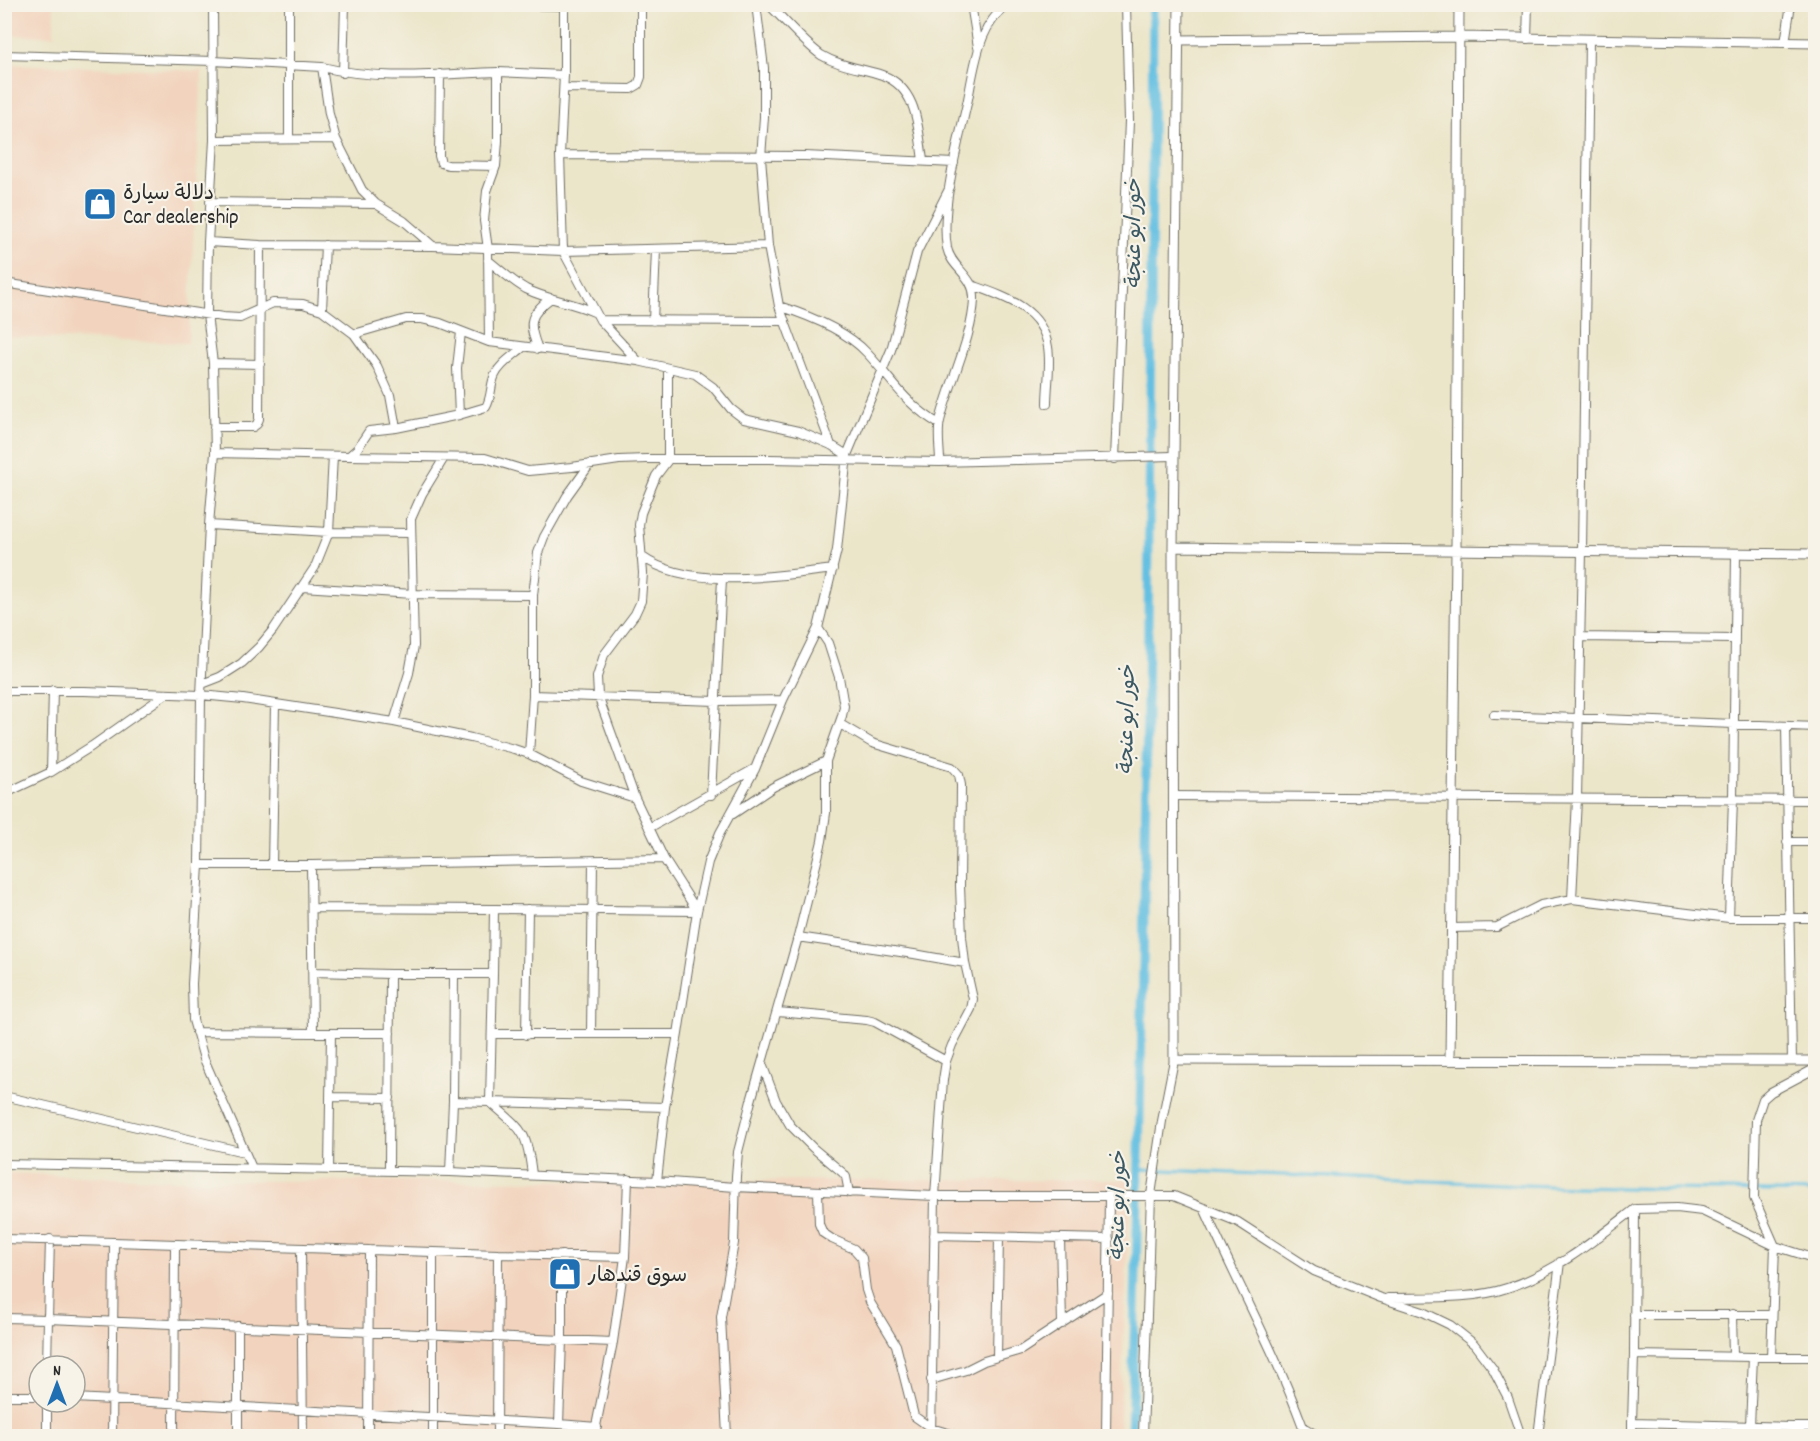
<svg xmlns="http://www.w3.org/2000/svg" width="1820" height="1441" viewBox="0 0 1820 1441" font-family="Dekko,'Playpen Sans Arabic',sans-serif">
<rect width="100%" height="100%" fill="#f7f3e8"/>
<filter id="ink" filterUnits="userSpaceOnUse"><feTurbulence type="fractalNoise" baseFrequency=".0167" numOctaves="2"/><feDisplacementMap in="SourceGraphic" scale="12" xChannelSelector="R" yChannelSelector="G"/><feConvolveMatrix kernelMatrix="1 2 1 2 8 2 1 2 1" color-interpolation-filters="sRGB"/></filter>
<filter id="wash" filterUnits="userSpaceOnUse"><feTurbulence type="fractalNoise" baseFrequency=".008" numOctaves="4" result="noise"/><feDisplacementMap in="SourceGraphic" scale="24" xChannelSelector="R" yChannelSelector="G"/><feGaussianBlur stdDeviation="1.35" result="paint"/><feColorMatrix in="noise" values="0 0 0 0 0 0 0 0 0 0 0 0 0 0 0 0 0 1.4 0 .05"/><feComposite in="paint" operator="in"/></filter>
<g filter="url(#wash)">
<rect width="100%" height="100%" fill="#ebe5c9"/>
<path fill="#f2d4be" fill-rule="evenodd" d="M5,4L54,5V36L5,35Z
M5,64L202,71L188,343L5,337Z
M5,1173L206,1181L1131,1180L1119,1436H5ZM39,1366H75V1402H39Z"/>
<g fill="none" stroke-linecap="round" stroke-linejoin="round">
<path stroke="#64c0e2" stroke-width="3" d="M1138,1169L1573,1187L1816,1192"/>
<path stroke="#64c0e2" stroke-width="9" d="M1131,1436C1147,959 1150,482 1153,4"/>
</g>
</g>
<g filter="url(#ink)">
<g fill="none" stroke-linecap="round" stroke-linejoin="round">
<g stroke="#6e6c62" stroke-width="10">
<path id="minor" d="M289,4V138
M476,4L564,6
M756,4L764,68V117L761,157L768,246L779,306L831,445
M768,4C784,19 804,43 821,55C841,67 861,68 882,75C918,88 918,128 923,160
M971,4L978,47
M1527,39L1528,4
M1785,43L1791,4
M4,55L214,61L322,67L329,114L336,139L362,190L376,204L404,221L433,246L563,251L560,155L564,75V4
M322,67C378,81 440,74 498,72
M343,73L345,4
M440,74L439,156L441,163L448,165L496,166
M564,88L631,89L638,85L641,77V4
M214,140L336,139
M560,155L805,156L954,163
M210,202L376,204
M208,242L260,245L433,246
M768,246L563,251L600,320L638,361L695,374L713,387L731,409L744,419L798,431L831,445L847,455
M488,260C500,270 512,281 526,289C548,300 572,302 594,312
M4,283L223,317L240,318L273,303L303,304L322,310L354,334L377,366L390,395L396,428L369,431L357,449L349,456L215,453
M972,285C1005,297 1042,308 1048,347C1051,365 1047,386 1047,404
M779,306C807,315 847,331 867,353C894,382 904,403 939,424
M322,310L325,245
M600,320L785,321
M653,321L656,250
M354,334L406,319H422L440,323L489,342L638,361
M489,342L488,249L484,221L487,191L496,166L498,141V72L564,75
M538,349C528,324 528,315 551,298
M213,363L260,364
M459,415L457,368L461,332
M214,427H253L257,424L259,419L260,245
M396,428L459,415L486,407C492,397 490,385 495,375C500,364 513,356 522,348
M349,456L485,458L528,471L572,467L619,460L646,459H769L940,462L1173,456
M1115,459L1129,121L1126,4
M940,462C940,449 937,434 940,421C949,384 973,336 974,299C975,276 951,268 947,248C940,207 959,140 968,99C972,79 975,57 983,37C988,24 996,15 1006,4
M590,464L567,496L544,537L538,553L533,595V695L717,701L783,700
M209,525L329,532L410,533
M641,556C689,591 777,576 833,569
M302,587L413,594L533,595
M1580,637L1734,639
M202,684L220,677L242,663L259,647L273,630L315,567L329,532L333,456
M4,691H84L201,695L243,699L394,722L471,738L514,749L529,754L581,781L635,798
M275,704L272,865H311L313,1033H390
M1494,715L1816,727
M394,722L409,673L414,646L411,519L422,494L444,458
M840,724L872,743L952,767L959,775L961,785L960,886L962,937L965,963L973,999L971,1009L952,1045L946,1061L943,1080L935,1196L931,1436
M1786,726L1792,1061
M1815,727L1816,717
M529,754L533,695
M51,772L53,690
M4,794L51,772L92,746L166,694
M711,795L722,579
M1173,796L1816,800
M733,814L773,787L826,761
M649,828L754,769
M1787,842H1816
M199,865L201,695L209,525L215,453L213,363L207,315L208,242L214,140L213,4
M311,865L664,859
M1572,899L1577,799L1582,551L1589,40
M312,908L494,909
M1729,918L1733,799L1736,553
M1451,928L1497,927L1541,905L1572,899L1729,918H1816
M798,937L914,954L965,963
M313,972L390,974H493L490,1102
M493,974L494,909L697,911L708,862L720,833L755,769L783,700L818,628L837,550L847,455L891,350L917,252L950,187
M778,1012L867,1020L875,1022L946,1061
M196,1032L313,1033
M492,1034H678
M591,1034L593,861
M526,1035L528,909
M762,1064L776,1101L790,1125L813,1148L843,1173L846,1177L849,1193
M4,1096L244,1152
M330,1097L390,1098
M453,1101L454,974
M490,1102C523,1131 527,1130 532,1175
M4,1164L450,1172L657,1181L735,1187L935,1196H1174L1238,1222L1314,1271L1381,1298L1423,1312L1450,1325L1474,1344L1493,1369L1508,1398L1521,1436
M252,1168L204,1059L193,1020L192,984L199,865H272
M329,1170L331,1033
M389,1171L390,974
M450,1172L453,1101L665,1107
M657,1181L665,1107L678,1034L697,911L664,859L635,798L598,696L597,677L604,655L635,614L641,601L643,573L639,525L641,513L656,476L668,460V368
M818,1191L819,1224L823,1233L832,1239L854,1249L862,1258L866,1290L870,1302L896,1345L914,1416L931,1428L958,1436
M1204,1208C1236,1281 1275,1351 1303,1427L1305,1436
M934,1235L1109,1239
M1060,1238L1062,1324
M4,1239L114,1242
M301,1248L303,1436
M433,1252V1436
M1388,1298C1425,1297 1472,1300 1507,1288C1555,1273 1596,1239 1635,1209
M1732,1314L1733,1356
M1634,1315H1771
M4,1318L48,1319L50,1239
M238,1326V1436
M1634,1355L1635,1209L1677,1208L1702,1211L1775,1246L1816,1259
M997,1357L999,1237
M1771,1357L1775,1246L1754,1198L1756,1120L1763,1099L1771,1092L1816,1068
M47,1366L48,1319L613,1342
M931,1380L966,1370L984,1361L1021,1350L1108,1293
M4,1396H39
M75,1398L559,1424L562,1340V1255
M1632,1423L1634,1355L1753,1357
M559,1424L597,1427
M1750,1426L1753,1357H1816
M1303,1427L1318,1436
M47,1436V1402
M112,1436L114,1242L369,1250
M174,1436L175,1244
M368,1436L369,1250L498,1254
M497,1436L498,1254L625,1257L628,1179
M594,1436L613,1342L625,1257
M727,1436L721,1317L734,1243L736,1176L738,1152L751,1101L798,937L822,841L826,813V761L842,716L844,706L839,677L828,643L818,628
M1106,1436L1109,1196
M1143,1436L1151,1195L1162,1121L1174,1060
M1538,1436L1560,1262
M1632,1436V1423L1792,1427
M1792,1436V1427H1816"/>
</g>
<g stroke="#6e6c62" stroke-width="11">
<path id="tertiary" d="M1179,4L1173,547L1174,1060L1816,1061
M1178,40L1458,37L1816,43
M1173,547L1816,554
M1450,1060L1456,550L1459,4"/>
</g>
<use href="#minor" stroke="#fff" stroke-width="8"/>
<use href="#tertiary" stroke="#fff" stroke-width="9"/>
</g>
</g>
<defs>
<g id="shop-square" transform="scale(1.725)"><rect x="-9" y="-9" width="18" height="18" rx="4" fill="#1f6fb2" stroke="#f7f3e8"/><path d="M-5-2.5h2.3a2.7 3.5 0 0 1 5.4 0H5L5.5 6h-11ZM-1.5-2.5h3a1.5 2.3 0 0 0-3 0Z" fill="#fff"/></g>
</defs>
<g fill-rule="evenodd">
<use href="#shop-square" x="100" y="204"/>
<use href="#shop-square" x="565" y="1274"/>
</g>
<g text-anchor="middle" stroke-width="4.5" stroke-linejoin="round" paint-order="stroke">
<g font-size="21" fill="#2b2b2b" stroke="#f7f3e8" text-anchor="start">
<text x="123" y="199">دلالة سيارة<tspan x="123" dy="24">Car dealership</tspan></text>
<text x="588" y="1281">سوق قندهار</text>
</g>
<g font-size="22" font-style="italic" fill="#3c5862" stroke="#f7f3e8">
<text transform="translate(1132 234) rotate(-90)" y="8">خور ابو عنجة</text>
<text transform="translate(1125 720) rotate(-89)" y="8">خور ابو عنجة</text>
<text transform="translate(1116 1206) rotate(-89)" y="8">خور ابو عنجة</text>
</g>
</g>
<rect width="1820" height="1441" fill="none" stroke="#f7f3e8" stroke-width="24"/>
<g transform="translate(57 1384)"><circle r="28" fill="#f7f3e8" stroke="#a5a39c" stroke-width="1.5"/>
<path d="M0-4.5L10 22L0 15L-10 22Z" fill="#1f6fb2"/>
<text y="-9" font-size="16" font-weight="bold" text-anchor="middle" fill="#2b2b2b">N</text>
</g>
</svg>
